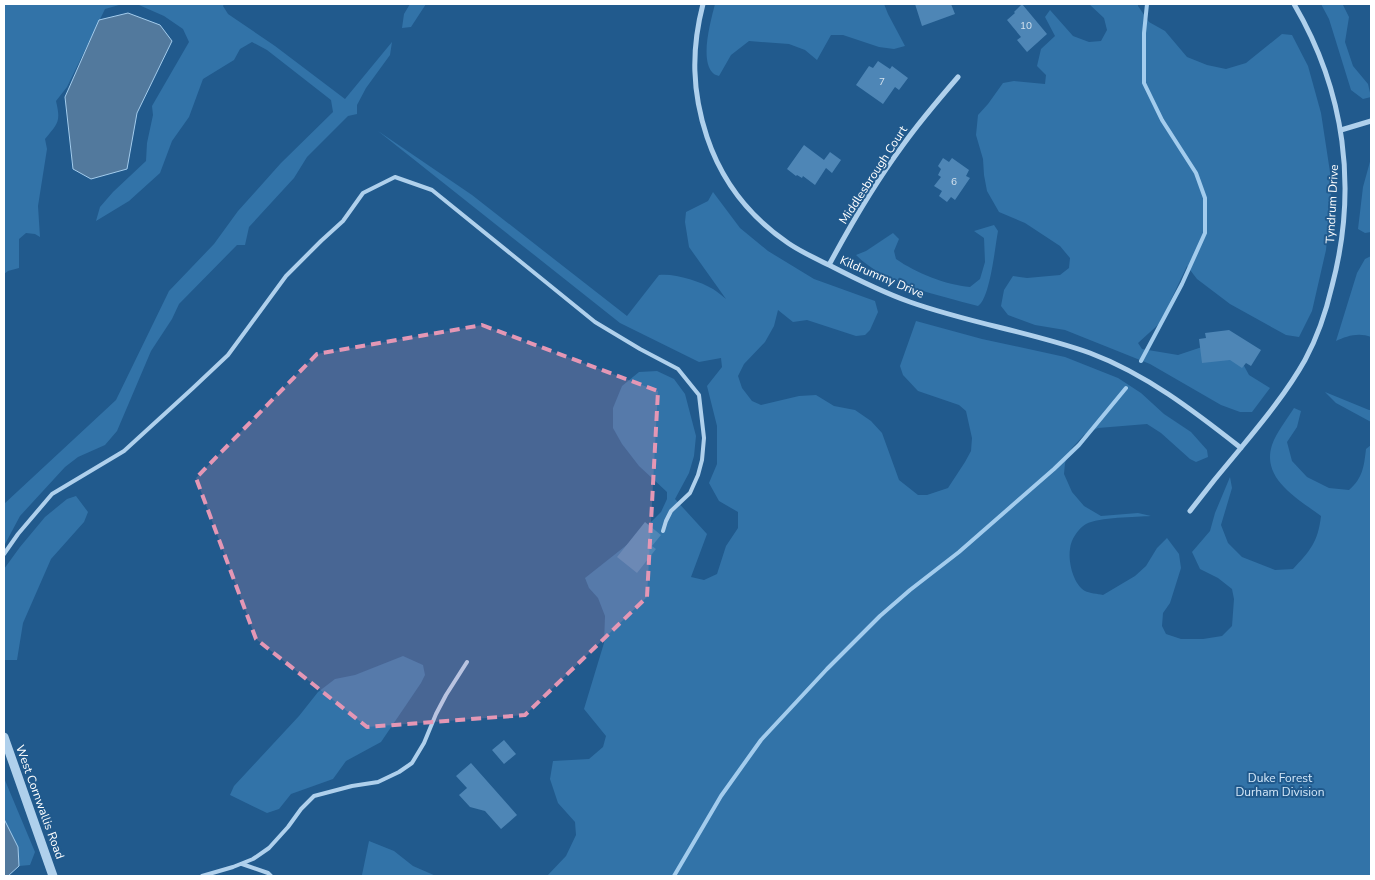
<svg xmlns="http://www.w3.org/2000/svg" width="1375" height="880" viewBox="0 0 1375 880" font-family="'Nunito Sans',sans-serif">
<rect width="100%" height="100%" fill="#215a8d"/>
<path fill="#3273a8" d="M4,4H224L223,6L228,14L275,46L345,99L392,42L390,55L366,88L357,105V114L348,116L307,157L294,178L249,227L245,245H237L179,304L172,319L151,351L117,431L105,445L78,457L65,467L20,516L4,546V504L116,400L169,291L214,244L238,211L281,163L333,112L331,100L267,50L252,42L240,49L234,60L203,79L189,117L172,141L160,173L129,201L96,221L100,207L113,192L146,161L147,143L153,115L152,106L189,42L183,29L164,16L139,5H119L105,9L67,87L56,101C61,122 58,123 45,139L47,149L38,206L40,237L35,234L26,233L19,239V268L8,271L4,274Z
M410,4H426L411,27L402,28L404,14Z
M715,4H884L888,14L905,46L894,49L879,47L843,35H831L817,60L805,50L789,44L749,41L731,55L719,76C716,75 713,74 712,72C700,58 711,20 715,4Z
M1089,4H1138V6L1149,22L1165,31L1187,57L1207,65L1226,69L1246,63L1282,34L1292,35L1308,66L1321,113L1332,185L1326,250L1312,311L1299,337L1286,335L1230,304L1197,279L1187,266L1160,323L1138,343L1142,349L1178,355L1202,347L1243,364L1249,375L1270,388L1252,412H1240L1221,405L1150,364L1065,330L1035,325L1008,315L1001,306L1004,290L1013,276L1027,278L1060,275L1069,268L1070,258L1060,246L1025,223L999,212L987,191L984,175L983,159L976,135L978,115L988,104L1003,83L1014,81L1045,84L1046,75L1037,66L1041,49L1055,36L1045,17L1050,10L1073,36L1089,42L1101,41L1107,30L1104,18Z
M1321,4H1344L1343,5L1349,17L1345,42L1353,66L1368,84L1371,97L1363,99L1351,90L1329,19Z
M378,131L472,195L627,316L659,275C674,273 700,281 713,289C718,292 722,296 726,299L689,247L685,222L686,212L708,201L713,192L740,228L768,251L814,279L875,301L878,312L870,330L865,335L856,336L807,320L793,322L778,310L774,326L765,342L744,364L738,376L742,388L752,401L761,405L799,396L816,395L834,406L855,410L871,421L882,433L899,480L918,495H927L948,488L965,462L971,451L972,438L966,411L959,405L918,391L903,375L900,366L916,321L982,339L1065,357L1118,378L1141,393L1164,414L1191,432L1207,450L1208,457L1196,462L1190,459L1161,433L1147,424L1098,428L1084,435L1072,448L1065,463L1064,474L1072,492L1084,506L1101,516L1138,513L1151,516C1136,517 1099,517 1086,524C1078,529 1071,539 1070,549C1068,561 1073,584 1085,591C1089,593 1098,594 1103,595L1135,576L1146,566L1157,548L1167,538L1179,554L1181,568L1170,603L1163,613L1162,626L1166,634L1181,639H1203L1222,636L1232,626L1234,599L1232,589L1218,578L1200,569L1192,552L1210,531L1215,513L1230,477L1232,488L1221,525L1228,543L1242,557L1275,570L1293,569C1310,551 1318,542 1321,516C1298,499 1261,479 1272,445C1276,433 1287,419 1294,408L1301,411L1297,427L1287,442L1292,461L1307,477L1329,488L1349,490C1363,478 1364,466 1366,449L1371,445V876H547L566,856L576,835L575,822L558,803L550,779L553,761L589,759L603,747L606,736L584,709L604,643L605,616L598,598L589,588L585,578L633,540L661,512L667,499V492L639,466L622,444L613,428V408L622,386L639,372L657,371L674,379L685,394L696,436L694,456L689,473L675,499L707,534L691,577L704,580L717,574L726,546L738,528V512L719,501L709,483L717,464V426L707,386L722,367L721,358L699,362L620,323Z
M1371,158V232L1365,233L1358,229L1363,187Z
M994,225L998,231C995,247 990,299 978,306C938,295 886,285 856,255L866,251L893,233L899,239L894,251L896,259C916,273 946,285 970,287L980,279L985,262L984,238L974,231Z
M1371,256V337C1359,332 1346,336 1336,341L1357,273L1365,259Z
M1325,392L1369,410H1371V422L1336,403Z
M76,496L88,512L84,522L51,559L23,623L17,660H4V569L20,547L45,517L67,499Z
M403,656L423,665L425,675L421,683L381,742L346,761L333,779L291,794L279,809L267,813L230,795L234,786L299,716L318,692L335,679L355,675Z
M4,778L35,852L30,865L19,866L18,847L4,819Z
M369,841L394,851L413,866L436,876H360L362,875Z"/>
<path fill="#52799d" stroke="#a3cced" d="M128,13L160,25L172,41L137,113L127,169L91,179L73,169L65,97L99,20Z
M4,819L18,847L19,866L8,876H4Z"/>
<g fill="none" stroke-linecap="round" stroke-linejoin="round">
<path stroke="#a3cced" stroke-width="4" d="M1141,361L1182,284L1205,233V198L1196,173L1162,120L1144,83V33L1147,4
M674,876L721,796L761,740L827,669L880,616L910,590L959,552L1054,469L1079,445L1126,388"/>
</g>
<path fill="#4e86b6" d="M915,4H951L955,14L922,26Z
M1022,4L1047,34L1027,52L1017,40L1021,37L1007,20L1015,13L1014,12Z
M878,61L890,69L892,66L908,78L899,90L895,87L883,104L856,85L869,66L873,68Z
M804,145L824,160L830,152L841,160L832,173L826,168L815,185L803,176L802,178L797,175L796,176L787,169Z
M943,158L949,162L952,158L969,170L966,176L970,178L955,200L951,197L947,202L939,196L942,191L934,186L941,177L938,175L941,169L938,166Z
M1229,330L1261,350L1251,366L1246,363L1242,368L1230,360L1202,363L1199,339L1206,338L1205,333Z
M645,522L661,535L652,546L656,549L637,573L617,557Z
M504,740L516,754L504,764L492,750Z
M471,763L517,815L501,829L485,811L470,807L459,795L467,788L456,776Z"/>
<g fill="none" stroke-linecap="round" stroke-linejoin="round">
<path stroke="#afd0ec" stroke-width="4" d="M4,554L18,534L52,494L124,451L193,388L228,355L286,276L321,241L343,221L363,193L395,177L432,190L595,322L640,349L678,369L699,395L704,438L702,460L698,475L690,493L671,511L666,521L663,531
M242,864L268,873L271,876
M202,876L233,867L253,859L269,848L288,827L301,809L314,796L352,786L378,782L399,772L412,763L424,743L436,714L446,695L467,662"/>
<path stroke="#afd0ec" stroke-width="5" d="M703,4C691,50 692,92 707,137C722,182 750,217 788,243C801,252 815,258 829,265C856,279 882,292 910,302C969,323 1031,332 1090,353C1146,374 1194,411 1241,448
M1341,130L1371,121
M829,265C851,224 875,183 903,145C920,121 939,99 958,77
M1190,511C1206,490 1223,469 1240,449C1263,421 1287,392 1305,360C1318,336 1326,312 1332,286C1358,188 1345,91 1294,4"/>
<path stroke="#afd0ec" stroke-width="9" d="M4,737L53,876"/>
</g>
<path fill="#e497b5" fill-opacity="0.2" stroke="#e497b5" stroke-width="4" stroke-dasharray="10 6" stroke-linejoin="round" d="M482,325L658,391L647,597L525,715L367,727L256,639L196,478L317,354Z"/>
<g text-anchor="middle" stroke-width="4" stroke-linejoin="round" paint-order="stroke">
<g font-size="10" fill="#d3e1ed">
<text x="1026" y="29">10</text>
<text x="882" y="85">7</text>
<text x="954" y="185">6</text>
</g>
<g font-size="12" fill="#fff" stroke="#215a8d">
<text transform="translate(873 175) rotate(-57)" y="4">Middlesbrough Court</text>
<text transform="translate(1332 204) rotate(-87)" y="4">Tyndrum Drive</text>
<text transform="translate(882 277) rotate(23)" y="4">Kildrummy Drive</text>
<text transform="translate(40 802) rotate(70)" y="4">West Cornwallis Road</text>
</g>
<g font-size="12" fill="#d4e8f9" stroke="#215a8d">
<text x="1280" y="782">Duke Forest<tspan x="1280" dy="14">Durham Division</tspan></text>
</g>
</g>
<rect width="1375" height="880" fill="none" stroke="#ffffff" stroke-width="10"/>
</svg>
